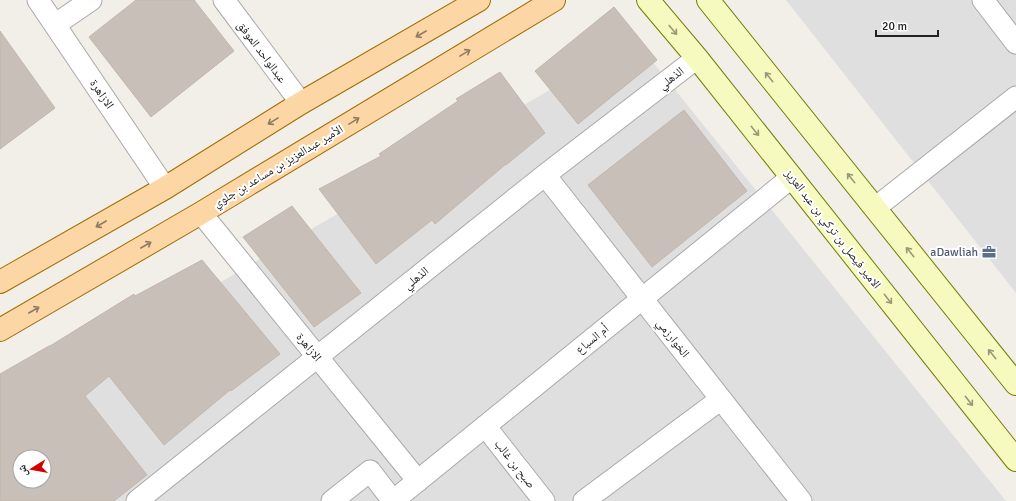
<svg xmlns="http://www.w3.org/2000/svg" width="1016" height="501" viewBox="0 0 1016 501" font-family="Signika,'Noto Naskh Arabic',sans-serif">
<rect width="100%" height="100%" fill="#f2efe9"/>
<path fill="#e0dfdf" fill-rule="evenodd" d="M786,0H1016V293Z
M635,40L1006,501H0V411ZM20,457H44V481H20Z"/>
<path fill="#c7bfb8" stroke="#c4b6ab" fill-rule="evenodd" d="M136,0H194L234,51L151,117L89,37Z
M614,7L657,60L578,124L535,71Z
M0,31L55,108L0,149Z
M500,72L545,133L506,165V164L435,224L432,220L376,264L319,189L381,156L379,154L458,101L456,99Z
M684,110L747,191L652,267L588,185Z
M292,206L361,293L314,327L243,237Z
M202,260L280,354L231,391L230,390L164,445L109,376L85,396L147,475L114,501H0V374L49,346H50L134,294L135,296ZM20,457H44V481H20Z"/>
<g fill="none" stroke-linecap="round" stroke-linejoin="round">
<g stroke="#a9a9a9" stroke-width="23">
<path id="minor" d="M38,0L165,188
M224,0L301,103
M983,0L1016,43
M56,24L91,0
M545,175L801,501
M875,208L1016,97
M201,213L418,481
M485,426L544,501
M137,501L545,175L697,58
M332,501L370,471L393,501
M393,501L792,177
M584,501L721,399"/>
</g>
<g stroke="#707d05" stroke-width="24">
<path id="secondary" d="M648,0L697,58L1016,460
M708,0L1016,384"/>
</g>
<g stroke="#a06b00" stroke-width="24">
<path id="primary" d="M0,282L165,188L301,103L479,0
M0,330L201,213L554,0"/>
</g>
<use href="#minor" stroke="#fff" stroke-width="21"/>
<use href="#secondary" stroke="#f7fabf" stroke-width="22"/>
<use href="#primary" stroke="#fcd6a4" stroke-width="22"/>
</g>
<defs><path id="oneway-shaft" d="M-6 0H5M1.5-3L5.5 0L1.5 3" fill="none" stroke-width="1.6" stroke-linecap="round" stroke-linejoin="round"/></defs>
<g stroke="#979978">
<use href="#oneway-shaft" transform="translate(673 30) rotate(50)"/>
<use href="#oneway-shaft" transform="translate(769 77) rotate(-129)"/>
<use href="#oneway-shaft" transform="translate(755 131) rotate(51)"/>
<use href="#oneway-shaft" transform="translate(851 178) rotate(-129)"/>
<use href="#oneway-shaft" transform="translate(910 252) rotate(-129)"/>
<use href="#oneway-shaft" transform="translate(888 299) rotate(52)"/>
<use href="#oneway-shaft" transform="translate(992 354) rotate(-129)"/>
<use href="#oneway-shaft" transform="translate(969 401) rotate(52)"/>
</g>
<g stroke="#8f7c63">
<use href="#oneway-shaft" transform="translate(421 34) rotate(150)"/>
<use href="#oneway-shaft" transform="translate(465 53) rotate(-31)"/>
<use href="#oneway-shaft" transform="translate(273 121) rotate(148)"/>
<use href="#oneway-shaft" transform="translate(354 121) rotate(-31)"/>
<use href="#oneway-shaft" transform="translate(101 224) rotate(150)"/>
<use href="#oneway-shaft" transform="translate(146 245) rotate(-30)"/>
<use href="#oneway-shaft" transform="translate(34 310) rotate(-30)"/>
</g>
<defs>
<g id="office-bare" transform="scale(1.08)"><path d="M-6-3h4V-5.5h4V-3h4V5H-6ZM-1-4.5V-3h2v-1.5ZM-6 0V1H6V0Z" fill="#5c6f8a" stroke="#fff" stroke-width="2.5" paint-order="stroke"/></g>
</defs>
<g fill-rule="evenodd">
<use href="#office-bare" x="989" y="252"/>
</g>
<g text-anchor="middle" stroke-width="4" stroke-linejoin="round" paint-order="stroke">
<g font-size="12" fill="#222" stroke="#fff">
<text transform="translate(262 52) rotate(53)" y="4">عبدالواحد الموفق</text>
<text transform="translate(671 78) rotate(-38)" y="4">الذهلي</text>
<text transform="translate(102 94) rotate(56)" y="4">الازاهرة</text>
<text transform="translate(278 166) rotate(-31)" y="4">الأمير عبدالعزيز بن مساعد بن جلوي</text>
<text transform="translate(833 229) rotate(52)" y="4">الامير فيصل بن تركي بن عبد العزيز</text>
<text transform="translate(416 278) rotate(-39)" y="4">الذهلي</text>
<text transform="translate(673 338) rotate(52)" y="4">الخوارزمي</text>
<text transform="translate(592 339) rotate(-39)" y="4">أم السباع</text>
<text transform="translate(309 347) rotate(51)" y="4">الازاهرة</text>
<text transform="translate(515 464) rotate(52)" y="4">صبح بن غالب</text>
</g>
<g font-size="12" fill="#4e5e75" stroke="#fff" text-anchor="end">
<text x="978" y="256">aDawliah</text>
</g>
</g>
<g transform="translate(32 469) rotate(259)"><circle r="19" fill="#ffffff" stroke="#a7a7a7"/>
<path d="M0-3L7 15L0 10L-7 15Z" fill="#d40000"/>
<text y="-6" font-size="11" font-weight="bold" text-anchor="middle" fill="#222222">ش</text>
</g>
<path d="M876 30v6h62v-6" fill="none" stroke="#222222" stroke-width="2"/>
<text x="882" y="30" font-size="12" fill="#222222" stroke="#ffffff" stroke-width="3" paint-order="stroke">20 m</text>
</svg>
